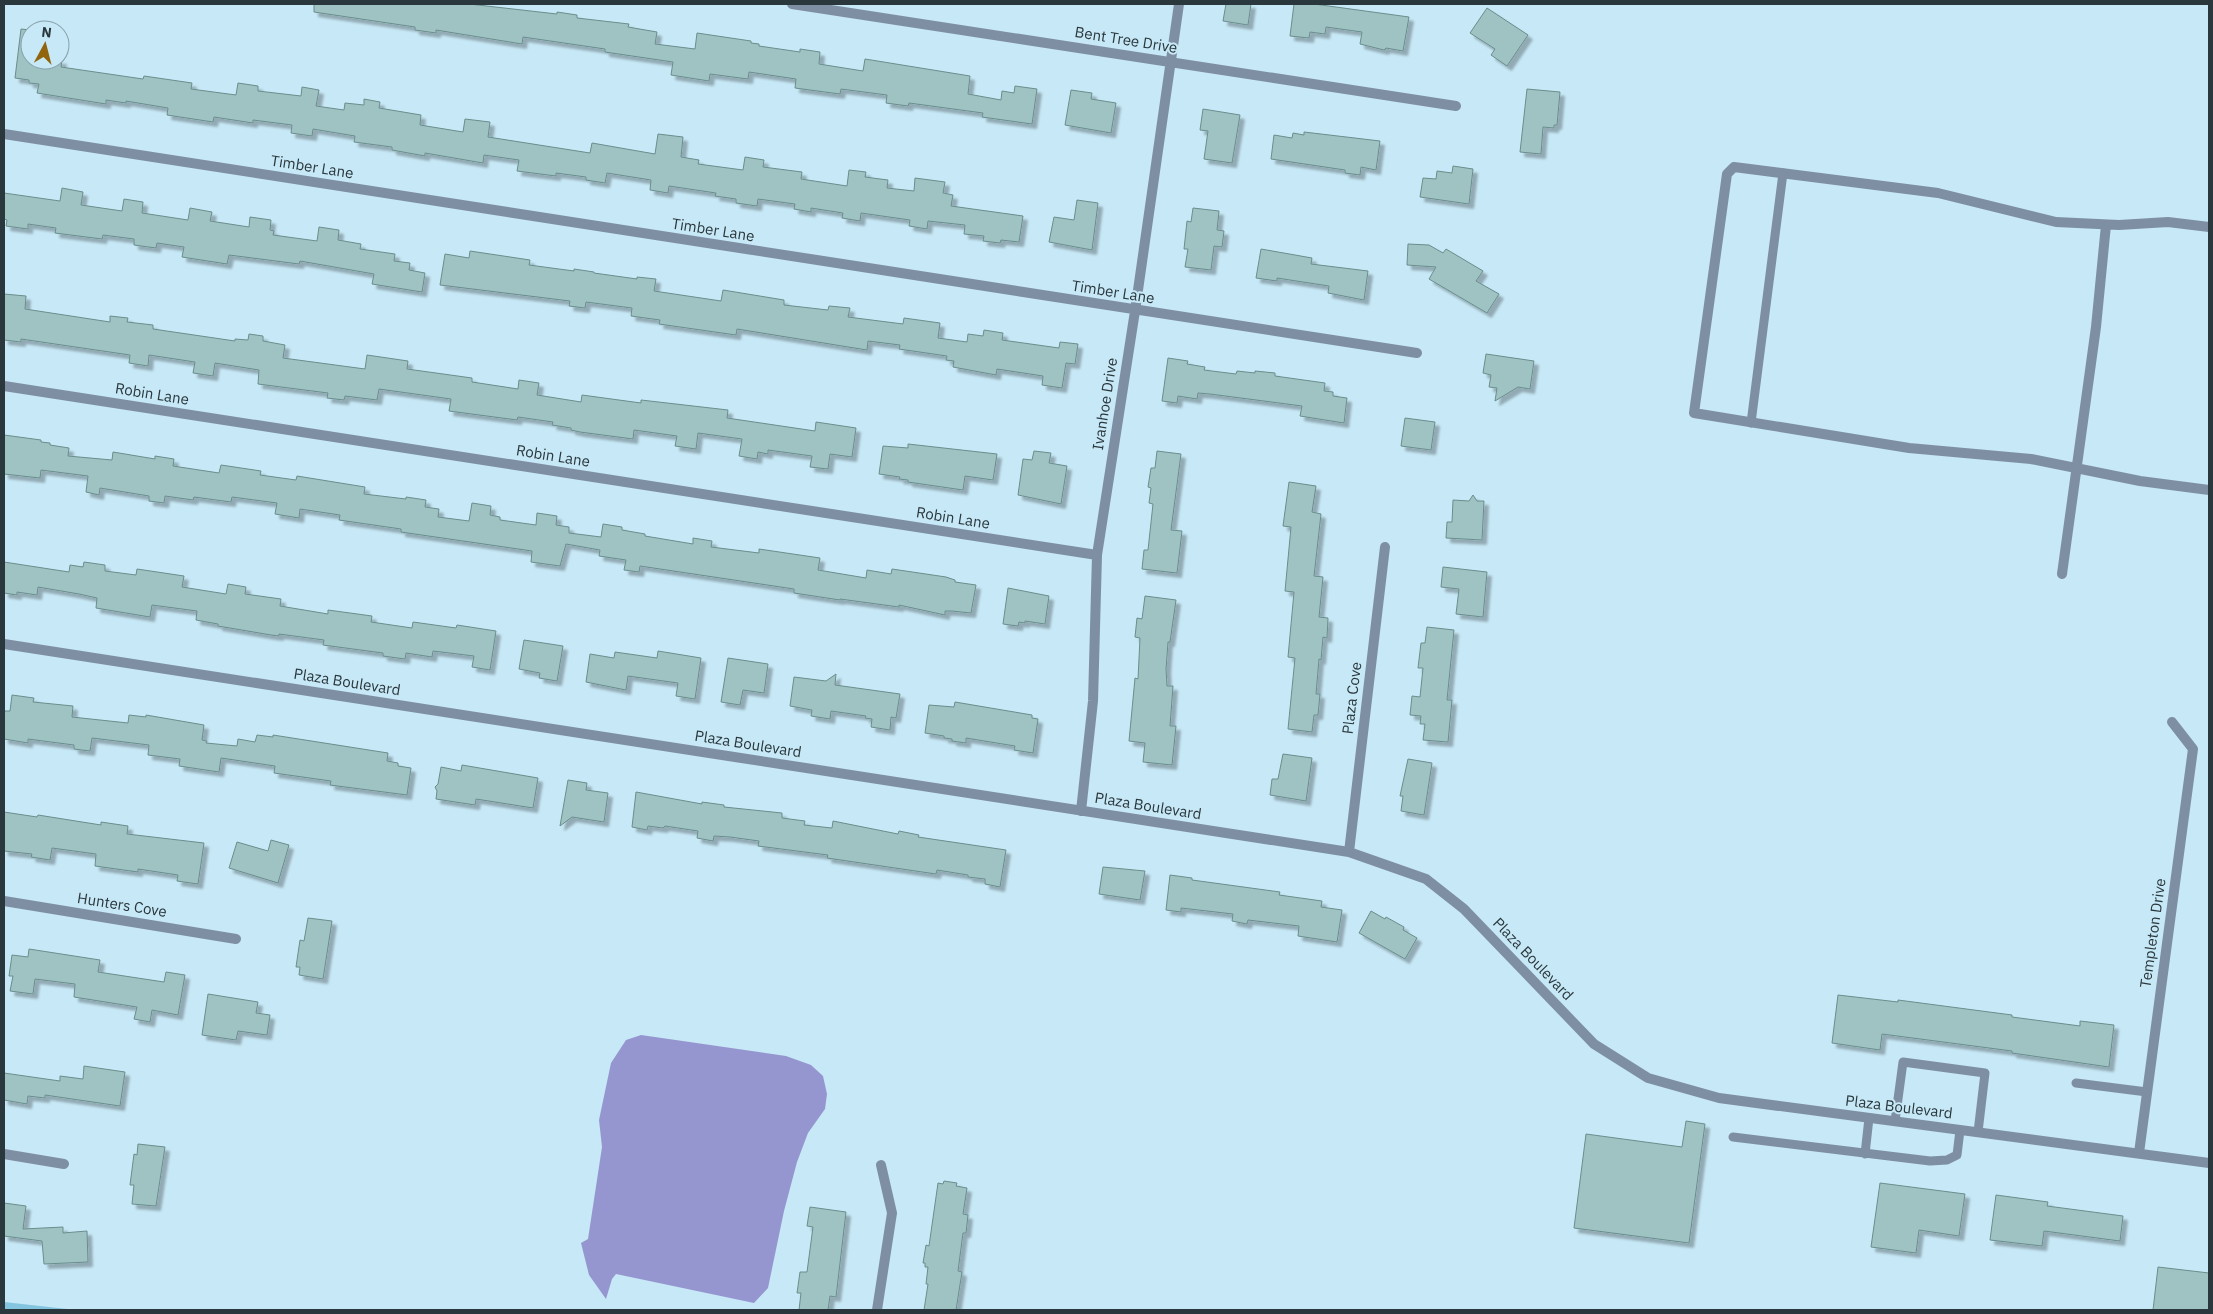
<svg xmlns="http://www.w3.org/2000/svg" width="2213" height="1314" viewBox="0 0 2213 1314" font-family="'IBM Plex Sans',sans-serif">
<defs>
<filter id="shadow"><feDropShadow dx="4.5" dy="4.5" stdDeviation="1" flood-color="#0004"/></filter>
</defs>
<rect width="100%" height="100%" fill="#c7e8f6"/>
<path fill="#83c5de" d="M4,1302L67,1309L68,1310H4Z"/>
<path fill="#9596cf" d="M641,1035L786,1056L811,1065L823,1076L827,1094L825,1109L808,1133L797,1162L784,1211L768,1288L754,1303L616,1274L612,1279L606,1299L589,1275L581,1243L588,1239L602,1147L599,1120L611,1063L626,1040Z"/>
<path fill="#9fc3c3" stroke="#6a8d8c" filter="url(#shadow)" d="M314,4H469L557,14V12L577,15V18L629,24L628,27L657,32L655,44L695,49L697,33L751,41V43L759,44V46L800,52V49L820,52L819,64L863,71L865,59L970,76L968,94L1001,100L1002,91L1014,93L1015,86L1037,89L1032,124L982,117L983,113L909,103L908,106L886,103L887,95L841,89L840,94L795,88L796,79L749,72L748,79L710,74L709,81L671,75L673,62L605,52V49L523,37L522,44L436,30V33L415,30V27L314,12Z
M1226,4H1251L1248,25L1223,21Z
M1294,4H1314L1409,17L1403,51L1386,48L1384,50L1360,44L1362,32L1326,27L1325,34L1310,32L1309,38L1290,36Z
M1487,8L1528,35L1507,66L1491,55L1495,49L1470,33Z
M21,29L30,30V60H62L61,67L143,79L144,76L192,83L191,89L236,95L238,83L258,86V91L301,96L302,87L319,90L316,106L344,110L345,103L364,105V99L380,102L379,108L421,115L420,125L463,132L465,119L490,122L488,137L590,153L592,143L655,154L658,134L683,137L681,157L699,160L698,164L743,170L745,157L764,160L763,167L802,172L801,179L847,186L849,170L866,172L865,177L888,180L887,188L914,191L915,178L945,182L943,193L953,195L951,206L1023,216L1019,242L1001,240L1000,243L983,241L984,236L964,234L965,225L928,221L927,229L909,226L910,220L861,213L860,221L842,218L843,213L811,208V212L794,209L795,204L758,199L757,206L736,203V199L715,196L716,193L669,186L668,193L650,190L651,180L607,173L605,183L586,180V177L556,173V176L517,171L519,160L484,155L483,163L425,153V156L392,150V147L354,142L355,136L313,129L312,136L291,133L292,125L253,120V123L214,117L213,122L167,115L168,108L126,101V103L106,100V104L37,93L39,84L29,83V80L15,78Z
M1527,89L1560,92L1557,125H1554V128L1543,127L1541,154L1520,152Z
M1071,90L1092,93L1091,99L1116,103L1111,133L1065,125Z
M1203,109L1240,115L1232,163L1204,159L1208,131L1200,130Z
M1304,132L1380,141L1376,170L1361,167L1360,175L1345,173V170L1271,159L1274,135L1292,138L1293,133L1304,135Z
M1453,166L1473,169L1469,204L1420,197L1423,178L1436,179L1437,171L1452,173Z
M62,188L83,192L81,205L122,211L124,199L143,202L142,213L188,220L190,208L212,212L210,221L249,227L250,217L271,220L270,230L274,231L273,235L317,241L319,227L339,230L338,240L361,244L360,249L395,254L394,261L410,263L409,270L425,273L422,292L372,284L374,274L300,261L299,264L229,255L227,264L182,257L184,247L157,243L156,248L134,245V239L103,235L102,239L55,233L56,228L28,224V229L6,226L7,220L4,219V193L60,201Z
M1077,200L1098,203L1092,250L1049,242L1054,217L1074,220Z
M1193,208L1219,211L1217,230L1224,231L1222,247L1214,246L1211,270L1185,267L1188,249H1184L1187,221L1191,222Z
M1408,244L1429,245L1443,253L1446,249L1483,271L1476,281L1499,294L1487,313L1429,279L1436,267L1407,265Z
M1261,249L1312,258L1311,264L1368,271L1364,300L1328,293L1329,286L1277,278V281L1256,278Z
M470,251L530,260L529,265L574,271V269L594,272V273L637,279V277L656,279L654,291L721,301L723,290L784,300V305L828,310L829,306L850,308L848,317L903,324L904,318L940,323L938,338L967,342L968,334L983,336L984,330L1003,333L1002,340L1059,348L1060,342L1078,344L1075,364L1066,363L1062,388L1042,385L1043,376L997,369L996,375L953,367L954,361L946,360L947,356L899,349L900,345L868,341L867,350L737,329L736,335L659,324L660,320L631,316L632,308L586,302L585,308L569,306L570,301L440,285L445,254L469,258Z
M4,294L26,296L25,309L110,322V316L128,318L127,322L153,325V329L235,341V339L248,340L249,334L263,336V341L285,345L283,358L365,369L367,355L408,361L407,369L472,378V382L518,389L519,380L539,383L537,395L581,402L582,395L641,403V400L728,410L727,418L815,431L816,422L856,428L852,457L830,454L828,469L810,467L812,456L768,450V454L758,452L757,459L739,456L742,439L698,433L696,449L675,446L677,436L634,430L633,439L580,432L571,430V428L552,425L553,422L518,417L517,420L449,411L451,399L379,389L377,400L345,396L344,400L327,398L328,393L258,384L259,370L215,363L213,376L193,373L195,362L149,355L148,366L129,363L130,355L21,339V342L4,340Z
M1486,354L1534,361L1530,389L1518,387L1495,401L1497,388L1489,387L1491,375L1483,373Z
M1168,358L1188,361L1187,364L1205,367L1204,370L1236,374L1237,371L1255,373V371L1275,373V376L1325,383L1324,391L1333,392V396L1347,398L1344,423L1300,416L1302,406L1210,394L1198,393L1197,399L1178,396L1177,403L1162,401Z
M1405,418L1435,422L1431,450L1401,446Z
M4,435L41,440V442L50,443V445L69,448L68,456L112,460L113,452L155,459V456L174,459L173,466L219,473L221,465L261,471L260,475L296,480L297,476L365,487L364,494L406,499V497L426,500L425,507L439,509L438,517L469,521L472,503L491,506L490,515L500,517V520L536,525L537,513L557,516L556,525L569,527V533L601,537L603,524L622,527V530L645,534V536L693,544V538L712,541L711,547L759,553V549L820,558L818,570L866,578L867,570L891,574L892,569L946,577L955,580V582L976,585L971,613L952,611H945V615L899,605V607L840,599V600L794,593V589L640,566L639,572L624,570L626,560L599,556L600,550L566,544L560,566L531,562L532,551L401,532V529L339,520L340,515L300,509L299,518L275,514L277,503L232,497L231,502L194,497L193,500L165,496L164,503L149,501V496L100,488L99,495L86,492L88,476L41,470L40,478L4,474Z
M908,444L997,454L993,480L965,476L963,490L908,482V480L899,479L900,477L879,474L883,446L908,448Z
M1034,451L1051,453L1049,463L1067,466L1061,504L1018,495L1023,459L1032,460Z
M1157,451L1181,454L1171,530L1182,531L1177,573L1142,569L1144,550H1148L1153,504L1149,503L1151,488L1148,487L1151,468H1155Z
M1289,482L1316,486L1312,512L1321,514L1314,576L1323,577L1319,617L1328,618L1327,638L1323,637L1321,660L1319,659L1316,694H1320L1318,715H1314L1312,732L1288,729L1295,658L1288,657L1294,592L1285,591L1291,527L1283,526Z
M1473,495L1477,501H1484L1482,540L1446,538L1447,522H1452L1453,500L1469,501Z
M4,562L69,572L70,565L83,567L84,562L105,565V571L136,575L137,569L184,576L182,587L226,594L228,584L246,587L245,594L281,599L280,606L328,614V610L372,616L371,622L412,628L413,622L456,628L457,625L496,631L490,670L472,667L474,656L433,651L432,657L406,653L405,659L383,656V653L323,645L324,640L279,634V636L271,635L218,626V624L196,620L197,611L152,605L150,617L96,608L97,598L79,594L38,587L37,595L17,592V595L4,593Z
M1443,567L1487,572L1483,617L1456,614L1459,589L1441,587Z
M1008,588L1049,596L1045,624L1025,621V623L1019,622L1018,626L1003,624Z
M1145,596L1176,600L1170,642H1168L1166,669L1167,686H1173L1170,726H1176L1172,765L1143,762L1145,743L1129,741L1135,678L1138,679L1140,638L1135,637L1137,618L1142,619Z
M1427,627L1454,630L1447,700H1452L1448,742L1423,740L1425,724H1420L1421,716L1410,715L1412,696L1420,697L1423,668H1418L1421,643H1425Z
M524,640L563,646L557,681L539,678L540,673L519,669Z
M658,651L701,658L695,699L676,696L678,683L628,676L626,690L586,682L590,654L614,658L615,652L657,658Z
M728,658L768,664L764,693L743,690L740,705L721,702Z
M836,674L835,685L900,694L896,718L891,717L890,730L871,727L872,719L865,718L866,716L831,711L830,719L811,716L812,710L790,706L794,677L826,681Z
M12,695L34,698L33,702L73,706L72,717L128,723L129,715L146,717V715L204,725L202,740L207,741L206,743L237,746L238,739L255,742L257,735L273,737V735L388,753L387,761L398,763V766L411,768L407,795L330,785L331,781L274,773L275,766L221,758L219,772L179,766L180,759L148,755L149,745L92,738L90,751L74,749V745L28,739V743L4,739V713L5,711H10Z
M955,702L1032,715V718L1038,719L1033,753L1014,750L1015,746L966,738V743L952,741V739L944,738V736L925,733L929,705L954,707Z
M1283,754L1312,758L1306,801L1270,795L1272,779H1278Z
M1408,759L1432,763L1424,815L1401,811L1403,796H1400Z
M462,765L538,778L533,808L476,799L475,805L436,799L437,791L435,787L438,784L441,767L461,771Z
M568,780L587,783L586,790L608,793L604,822L572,817L560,826Z
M636,792L702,804V802L724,805V807L782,813V818L805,821L804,825L832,828L833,821L898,834L899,831L919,835L918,837L1006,850L1000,887L985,884V879L968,877V875L937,870L936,874L827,858L828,855L758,846L759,841L730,837L714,836L713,841L697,838L698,831L665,826L663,828L648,826L647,830L632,827Z
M4,812L37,817L38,815L101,825V822L128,826L127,834L204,843L198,884L177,881L178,875L138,869V872L95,866L96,854L52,848L50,860L31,857L32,854L4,851Z
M271,840L289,845L278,883L229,868L237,842L268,851Z
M1103,867L1145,871L1140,900L1099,894Z
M1170,875L1192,878V880L1280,892L1279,895L1322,901L1321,907L1342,910L1337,942L1298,936L1299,926L1248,920L1247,924L1232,921L1233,914L1181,908V912L1166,910Z
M1371,911L1385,919L1386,917L1404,927L1403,930L1417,938L1405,959L1359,933Z
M308,918L332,921L323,979L299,975L300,967H296L300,940L304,941Z
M29,949L100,960L98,972L164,982L166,972L185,975L178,1015L152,1010L150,1022L134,1019L137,1007L74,997L75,984L35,979L33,994L10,991L13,976H9L12,955L28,957Z
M208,994L258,1002L256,1013L270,1015L267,1035L238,1031L236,1040L202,1035Z
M1838,995L1898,1002V1000L2012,1015V1017L2080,1026V1021L2114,1025L2109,1067L2012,1053V1051L1882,1034L1880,1050L1832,1043Z
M84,1066L125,1072L120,1106L45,1095V1098L28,1096L27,1104L4,1100V1073L60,1081V1076L83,1079Z
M1686,1121L1705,1124L1689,1243L1574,1228L1586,1134L1682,1147Z
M138,1144L165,1147L156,1206L132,1204L134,1185H130L134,1154L137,1155Z
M944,1181L957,1183L956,1186L967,1188L963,1214L968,1215L966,1233H963L958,1271L962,1272L956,1310H924L928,1284H926L928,1267H925V1263H923L926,1245L929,1246L938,1183L943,1184Z
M1880,1183L1965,1194L1959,1236L1919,1230L1916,1253L1871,1247Z
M1996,1195L2048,1202L2047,1206L2123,1216L2120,1241L2044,1231L2042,1246L1990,1240Z
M4,1203L26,1206L23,1229L63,1227V1233L87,1231L88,1262L44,1264L42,1241L4,1236Z
M810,1207L846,1212L836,1297L830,1296L828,1310H799L801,1293H797L800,1272H807L813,1227L807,1226Z
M2158,1267L2209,1273V1310H2153Z"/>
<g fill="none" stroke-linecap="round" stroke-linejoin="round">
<path stroke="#7e8fa4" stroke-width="9" d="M1751,423L1783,173
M2076,1083L2147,1092
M1895,1121L1903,1062L1985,1073L1978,1132
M1733,1137L1930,1161L1947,1160L1957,1155L1960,1130
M1865,1154L1869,1118"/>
<path stroke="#7e8fa4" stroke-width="10" d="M792,4L1456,106
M4,134L1417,353
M2209,227L2168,222L2119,225L2056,222L1938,193L1734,167L1727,174L1694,413L1909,448L2031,459L2140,481L2209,490
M4,386L1097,555
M2062,574L2096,327L2106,225
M4,644L1349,852L1426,879L1464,909L1594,1044L1648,1078L1719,1098L2209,1163
M1081,811L1093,701L1097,555L1135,311L1179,4
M1349,852L1385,547
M4,901L236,939
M2139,1153L2193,749L2172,722
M4,1154L64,1164
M877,1310L892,1213L881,1165"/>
</g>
<g text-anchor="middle" stroke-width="4" stroke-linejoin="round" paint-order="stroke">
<g font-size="15" fill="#2a373c" stroke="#c7e8f6">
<text transform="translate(1126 40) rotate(9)" y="5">Bent Tree Drive</text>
<text transform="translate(312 167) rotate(9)" y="5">Timber Lane</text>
<text transform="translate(713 230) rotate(9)" y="5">Timber Lane</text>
<text transform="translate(1113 292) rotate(9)" y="5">Timber Lane</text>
<text transform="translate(152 394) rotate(9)" y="5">Robin Lane</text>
<text transform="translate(1105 404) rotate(-81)" y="5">Ivanhoe Drive</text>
<text transform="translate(553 456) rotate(9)" y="5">Robin Lane</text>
<text transform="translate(953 518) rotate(9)" y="5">Robin Lane</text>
<text transform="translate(347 682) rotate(9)" y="5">Plaza Boulevard</text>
<text transform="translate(1352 698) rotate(-83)" y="5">Plaza Cove</text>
<text transform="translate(748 744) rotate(9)" y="5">Plaza Boulevard</text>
<text transform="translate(1148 806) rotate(9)" y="5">Plaza Boulevard</text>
<text transform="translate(122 905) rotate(9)" y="5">Hunters Cove</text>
<text transform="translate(2153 933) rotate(-82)" y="5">Templeton Drive</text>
<text transform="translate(1533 959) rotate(46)" y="5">Plaza Boulevard</text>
<text transform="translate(1899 1107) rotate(7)" y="5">Plaza Boulevard</text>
</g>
</g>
<rect width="2213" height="1314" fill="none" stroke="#2a373c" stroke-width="10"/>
<g transform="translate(45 45) rotate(7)"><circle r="24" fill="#c7e8f6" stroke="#88a1ac"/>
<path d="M0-4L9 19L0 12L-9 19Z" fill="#91650e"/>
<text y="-8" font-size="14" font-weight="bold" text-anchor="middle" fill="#2a373c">N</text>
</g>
</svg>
